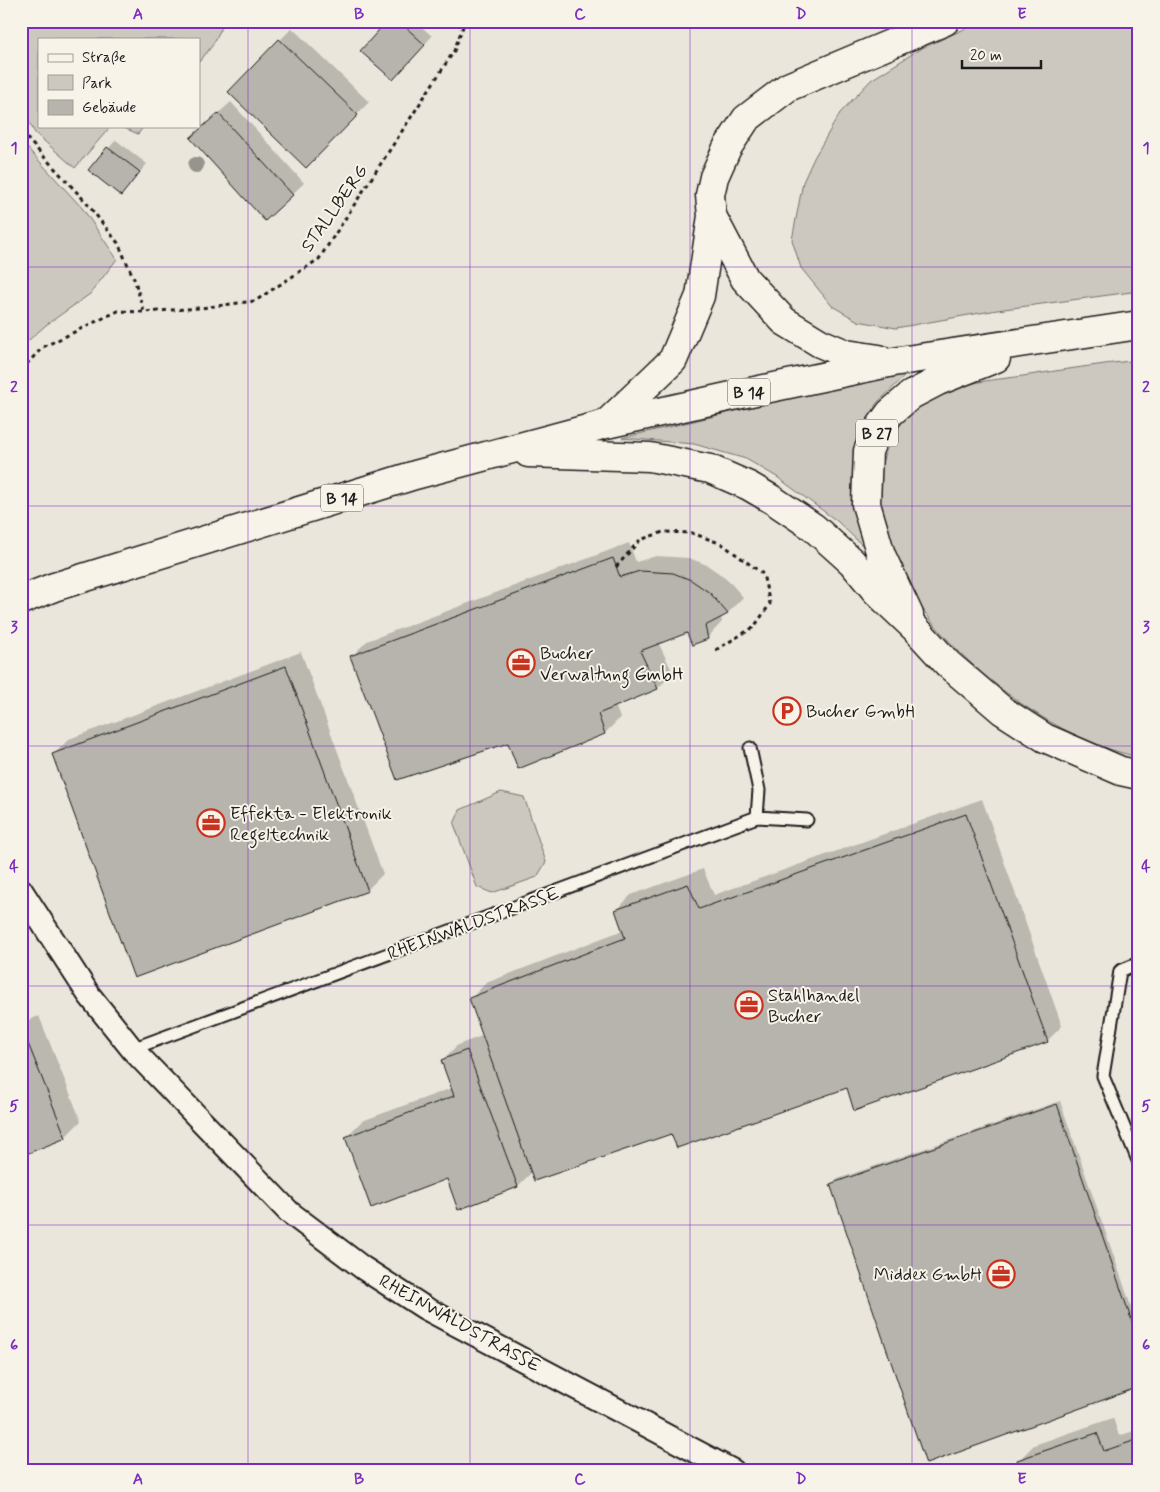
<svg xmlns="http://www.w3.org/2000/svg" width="1160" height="1492" viewBox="0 0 1160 1492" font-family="Mynerve,sans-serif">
<rect width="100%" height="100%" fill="#eae6dc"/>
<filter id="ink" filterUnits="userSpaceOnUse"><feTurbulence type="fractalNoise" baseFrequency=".02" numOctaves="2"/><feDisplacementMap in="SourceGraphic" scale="10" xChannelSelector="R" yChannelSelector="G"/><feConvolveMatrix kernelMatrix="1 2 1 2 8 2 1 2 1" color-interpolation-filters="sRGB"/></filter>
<g filter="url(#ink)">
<path fill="#ccc8c0" stroke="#74726e" d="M21,21H225L212,46L199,62V39H39V126H111L75,168L35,133L21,108Z
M982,21H1139V291L997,310L896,328L858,321L832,306L801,268L792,240L803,182L814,158L840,113L871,80L920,49Z
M120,126H144L138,134Z
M21,141L83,209L117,259L90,294L46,325L21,347Z
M1139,360V757C1044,738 928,645 892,555C884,537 882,516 880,496C880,490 878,483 879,477C883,448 900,418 924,402C930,398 936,397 942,394C949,391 956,387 963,386C982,380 1003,379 1023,376C1061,370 1100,364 1139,360Z
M912,369L876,404L859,448L851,501L865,548L837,521L777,477L746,459L694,444L622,438Z
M501,792L524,797L546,862L537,877L492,893L477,887L454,824L460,810Z"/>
<path fill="#0003" d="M388,21H415L432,36L401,71Z
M292,28L369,102L306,166L229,92Z
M231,102L304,183L265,220L203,127Z
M116,140L147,164L121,194L90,170Z
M629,543L636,562L656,556L689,558L707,565L726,578L743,597L728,613L721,616L722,622L707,638L688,631L658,642L673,673L658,688L615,705L620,718L605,733L519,767L509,742L351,657L367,641Z
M301,652L383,874L367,890L54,754L69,739Z
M982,799L1062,1026L1047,1041L848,1087L671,1133L532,1172L518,1186L447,1178L346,1137L362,1121L452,1088L442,1060L458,1045L484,1035L471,998L486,983L623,930L616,911L631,895L703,869L714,895Z
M39,1016L81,1121L65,1137L21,1154V1023Z
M1060,1101L1139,1329V1385L832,1184L835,1180Z
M1113,1418L1119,1436L1139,1429V1471H990L1018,1461L1034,1445Z"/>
<path fill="#b6b4ac" stroke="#1c1c1c" d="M387,21H399L425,45L393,80L360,51Z
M279,39L358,115L306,168L228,92Z
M218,113L293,195L265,221L190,138Z
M107,147L140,172L121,196L88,170Z
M613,558L620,577L640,571L673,573L691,580L710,593L728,614L705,626L708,639L692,645L687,633L640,651L658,689L598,714L605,734L518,769L508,743L397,780L350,656Z
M286,666L368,891L134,978L52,754Z
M966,814L1048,1042L854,1111L847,1088L677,1148L671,1134L534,1181L469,998L625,938L615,910L688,884L699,909Z
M23,1031L66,1138L21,1156V1032Z
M467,1050L518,1187L458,1210L447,1179L371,1208L345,1137L454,1096L441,1060Z
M1057,1104L1139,1342V1387L926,1464L830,1184Z
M1097,1433L1104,1451L1139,1439V1471H1017L1020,1470L1017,1460Z"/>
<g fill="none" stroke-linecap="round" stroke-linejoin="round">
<g stroke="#1c1c1c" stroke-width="15">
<path id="lane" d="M750,748L759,790L757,817
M1139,963L1120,971L1103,1076L1139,1163
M132,1049L757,817L807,820"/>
</g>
<g stroke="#1c1c1c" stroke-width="26">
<path id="street" d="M21,890L89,995L132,1049L289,1212L363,1268L425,1308L733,1471"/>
</g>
<g stroke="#1c1c1c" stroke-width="31">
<path id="primary" d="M712,216L745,279L784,321L820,343L846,354L879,359
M607,423L673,360L700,296L712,216L710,195L714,177L727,148L746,119L788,87L945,21
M528,453L650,457L710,469L749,486L773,500L813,527L852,562L877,592L915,628L948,664L1003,711L1045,738L1121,771L1139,775
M21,600L54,587L415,475L606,424L741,394L893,362L1139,325
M909,615L881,555L866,504L868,451L877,431L890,413L911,395L938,381L996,358"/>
</g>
<path stroke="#1c1c1c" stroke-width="3" stroke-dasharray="4 4" stroke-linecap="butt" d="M21,132L85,201L118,243L135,281L144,312
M21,370L43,347L118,311L144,312L200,308L255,301L319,259L454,51L465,21
M616,567L640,540L663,532L692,533L722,544L763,574L770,604L754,627L714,651"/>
<use href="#lane" stroke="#f7f3e8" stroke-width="11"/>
<use href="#street" stroke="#f7f3e8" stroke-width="22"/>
<use href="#primary" stroke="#f7f3e8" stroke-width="28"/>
</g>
<circle fill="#96948d" cx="196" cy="165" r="8"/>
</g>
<path fill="none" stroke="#7b2cbf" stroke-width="1" stroke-opacity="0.55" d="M248,21V1471M470,21V1471M690,21V1471M912,21V1471M21,267H1139M21,506H1139M21,746H1139M21,986H1139M21,1225H1139"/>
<defs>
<g id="office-ring" transform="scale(1.4375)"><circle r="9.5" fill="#f7f3e8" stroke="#c8321e" stroke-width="1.5"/><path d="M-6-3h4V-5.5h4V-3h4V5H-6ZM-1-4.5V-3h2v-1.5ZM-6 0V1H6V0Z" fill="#c8321e"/></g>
<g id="parking-ring" transform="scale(1.4375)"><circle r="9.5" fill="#f7f3e8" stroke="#c8321e" stroke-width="1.5"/><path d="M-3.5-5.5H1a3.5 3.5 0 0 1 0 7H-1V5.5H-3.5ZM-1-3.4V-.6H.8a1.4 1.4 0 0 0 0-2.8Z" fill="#c8321e"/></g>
</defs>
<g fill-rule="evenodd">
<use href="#office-ring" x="521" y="663"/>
<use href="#parking-ring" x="787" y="711"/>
<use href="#office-ring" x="211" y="823"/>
<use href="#office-ring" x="749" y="1005"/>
<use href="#office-ring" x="1001" y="1274"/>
</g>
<g text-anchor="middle" stroke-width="4" stroke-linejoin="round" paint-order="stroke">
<g fill="#f7f3e8" stroke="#5e5c59" stroke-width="1">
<rect x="728" y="378.5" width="42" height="27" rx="4"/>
<rect x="856" y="419.5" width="42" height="27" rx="4"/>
<rect x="321" y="484.5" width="42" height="27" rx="4"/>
</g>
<g font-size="16" font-weight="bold" fill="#1c1c1c">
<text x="749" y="398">B 14</text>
<text x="877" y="439">B 27</text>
<text x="342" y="504">B 14</text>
</g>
<g font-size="18" fill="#1c1c1c" stroke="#f7f3e8">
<text transform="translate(334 208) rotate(-55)" y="6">STALLBERG</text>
<text transform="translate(473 923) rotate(-20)" y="6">RHEINWALDSTRASSE</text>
<text transform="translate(460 1323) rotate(29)" y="6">RHEINWALDSTRASSE</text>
</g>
<g font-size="18" fill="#1c1c1c" stroke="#f7f3e8" text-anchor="start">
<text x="540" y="659">Bucher<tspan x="540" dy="21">Verwaltung GmbH</tspan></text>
<text x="806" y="717">Bucher GmbH</text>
<text x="230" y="819">Effekta - Elektronik<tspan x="230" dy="21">Regeltechnik</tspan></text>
<text x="768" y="1001">Stahlhandel<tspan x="768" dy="21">Bucher</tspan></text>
<text x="982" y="1280" text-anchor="end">Middex GmbH</text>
</g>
</g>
<rect width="1160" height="1492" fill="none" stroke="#f7f3e8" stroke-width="55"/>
<rect x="38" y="38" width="162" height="90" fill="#f7f3e8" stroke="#9f9d96"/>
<rect x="48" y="54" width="25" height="8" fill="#f7f3e8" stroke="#9f9d96"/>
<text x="82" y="62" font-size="15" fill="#1c1c1c">Straße</text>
<rect x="48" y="75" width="25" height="15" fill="#ccc8c0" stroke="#9f9d96"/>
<text x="82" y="88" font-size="15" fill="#1c1c1c">Park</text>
<rect x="48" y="100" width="25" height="15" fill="#b6b4ac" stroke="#9f9d96"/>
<text x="82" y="112" font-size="15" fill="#1c1c1c">Gebäude</text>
<path d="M962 60v8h79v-8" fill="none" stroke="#1c1c1c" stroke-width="2.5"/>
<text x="970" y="60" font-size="15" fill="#1c1c1c" stroke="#f7f3e8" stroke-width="4" paint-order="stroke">20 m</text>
<rect x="28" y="28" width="1104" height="1436" fill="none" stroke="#7b2cbf" stroke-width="2"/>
<g font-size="16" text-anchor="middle" font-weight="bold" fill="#7b2cbf">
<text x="138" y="19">A</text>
<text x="359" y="19">B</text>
<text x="580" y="19">C</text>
<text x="801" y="19">D</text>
<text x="1022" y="19">E</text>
<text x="14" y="153">1</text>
<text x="1146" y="153">1</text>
<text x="14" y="392">2</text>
<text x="1146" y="392">2</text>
<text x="14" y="632">3</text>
<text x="1146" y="632">3</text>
<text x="14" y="871">4</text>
<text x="1146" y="871">4</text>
<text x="14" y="1111">5</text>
<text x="1146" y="1111">5</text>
<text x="14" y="1350">6</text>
<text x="1146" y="1350">6</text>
<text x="138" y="1484">A</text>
<text x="359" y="1484">B</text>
<text x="580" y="1484">C</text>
<text x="801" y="1484">D</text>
<text x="1022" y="1484">E</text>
</g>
</svg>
